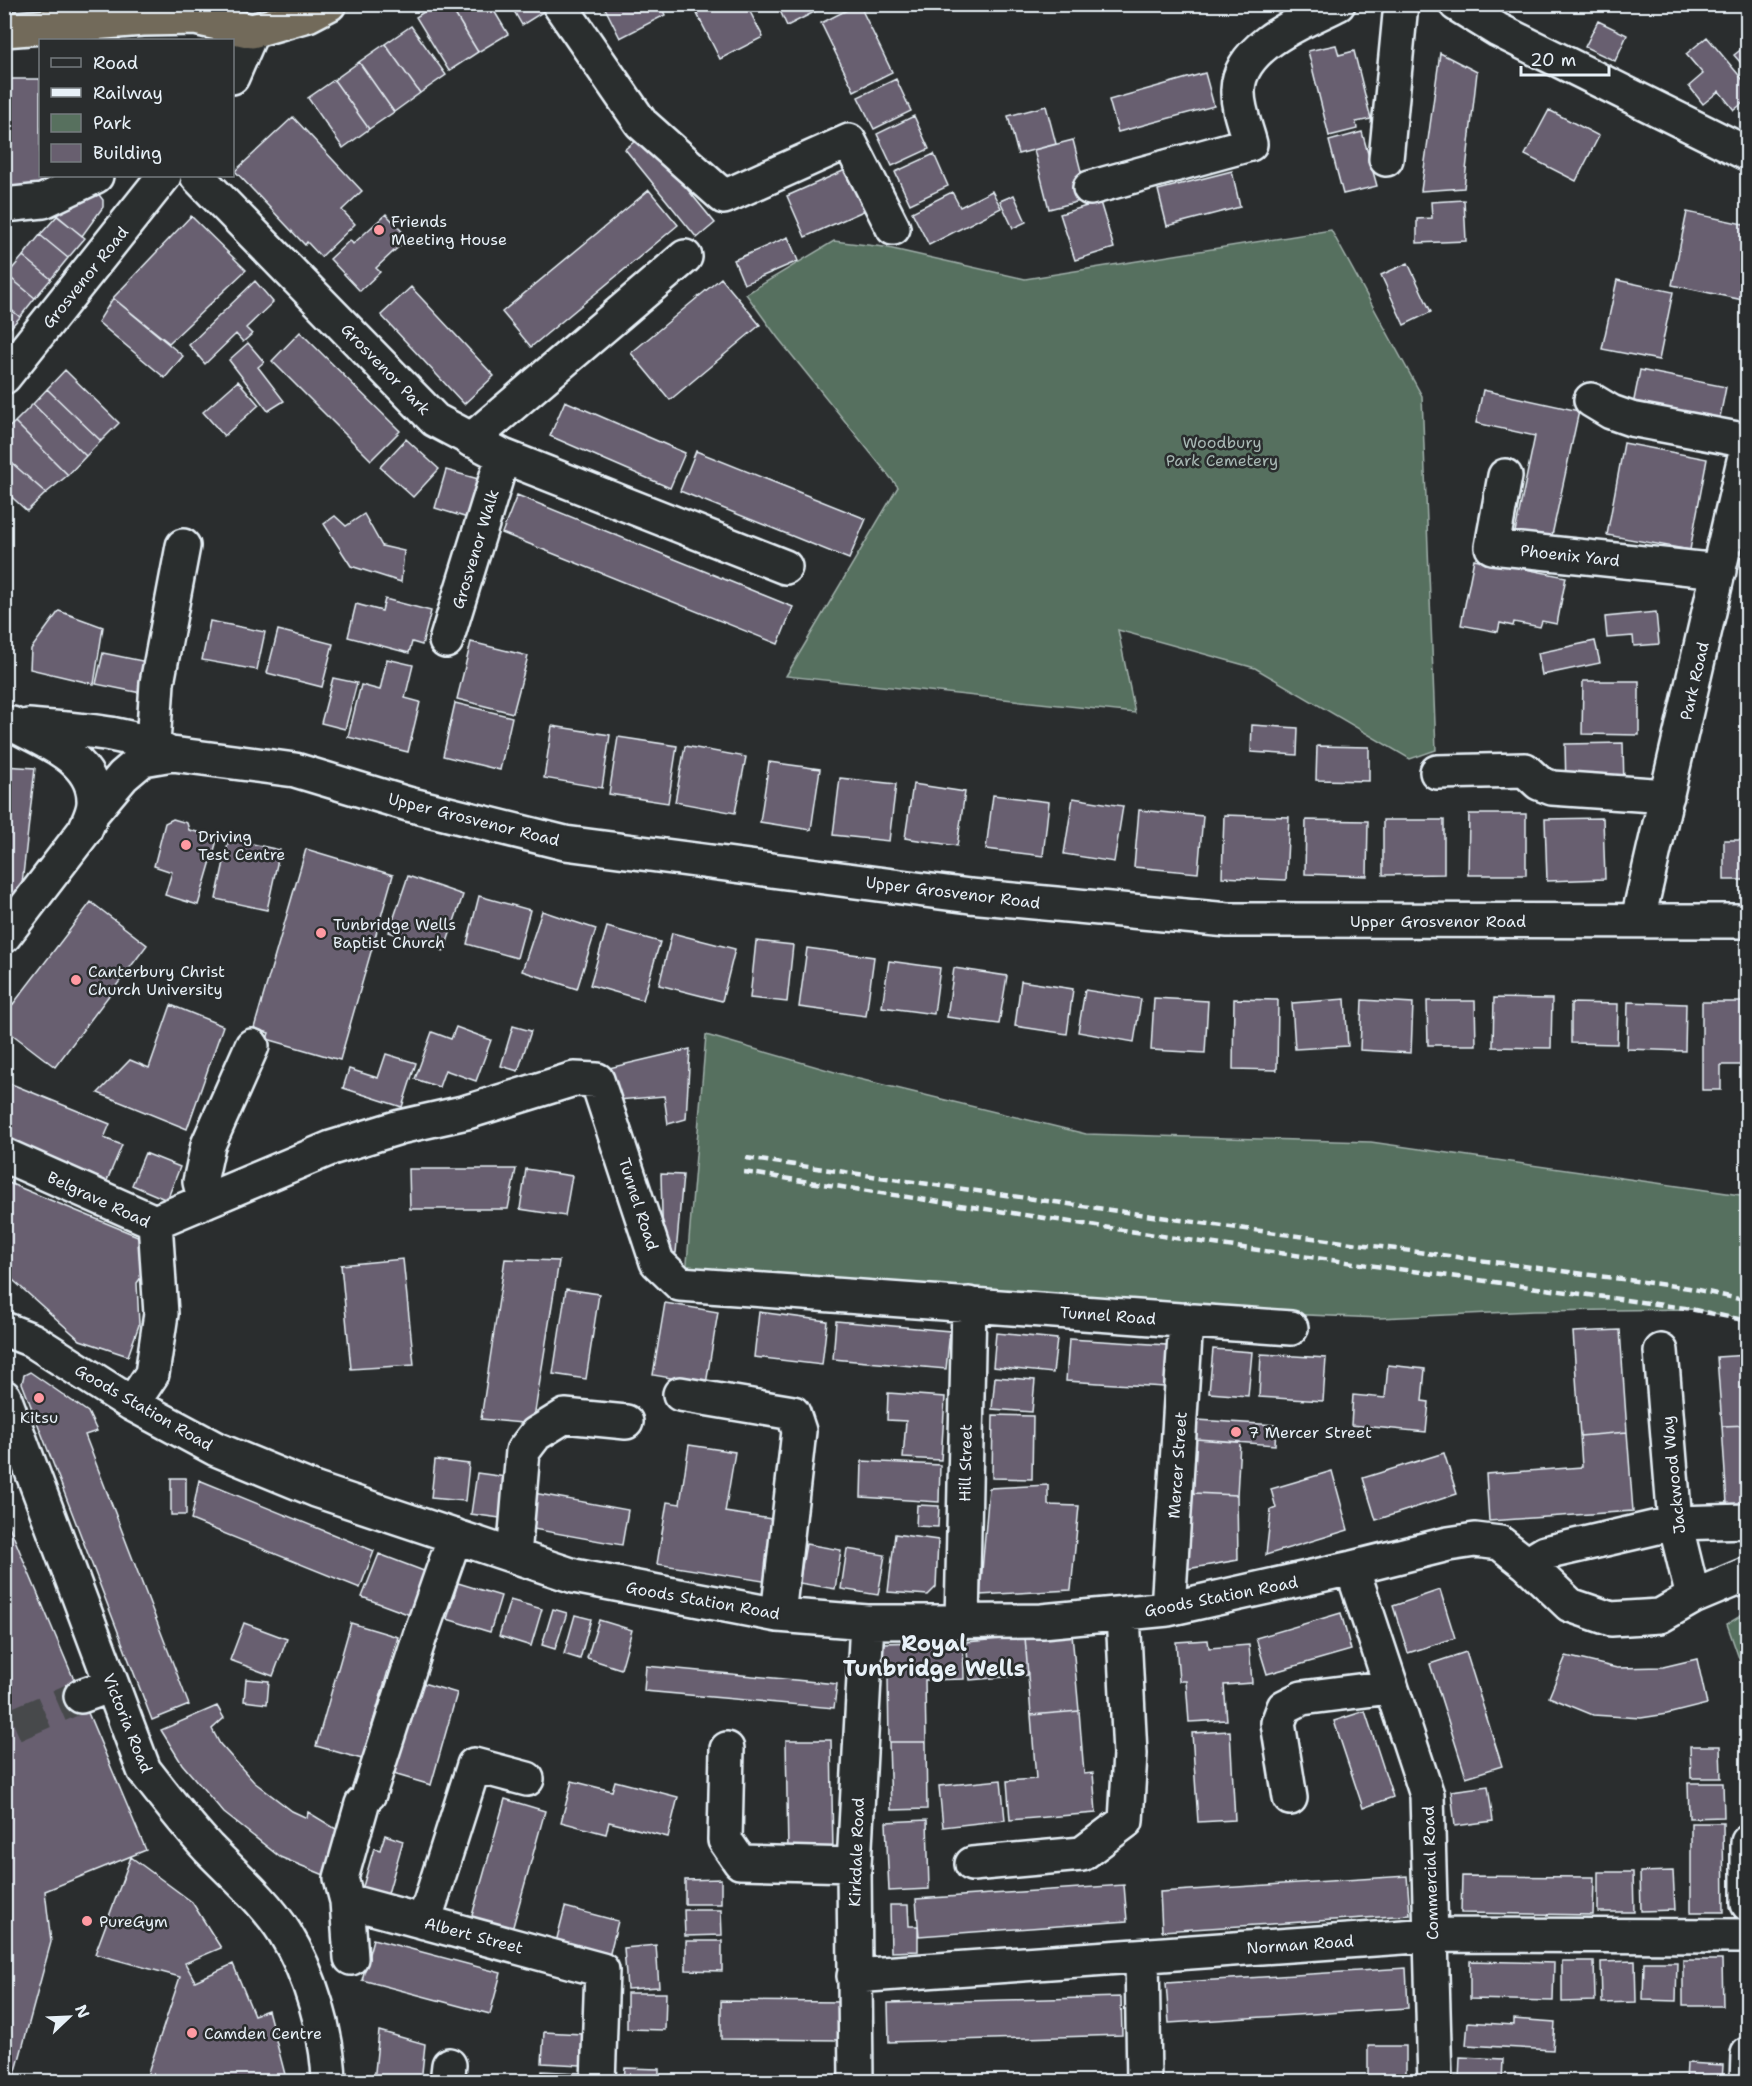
<svg xmlns="http://www.w3.org/2000/svg" width="1752" height="2086" viewBox="0 0 1752 2086" font-family="'Shantell Sans',sans-serif">
<rect width="100%" height="100%" fill="#2a2d2e"/>
<filter id="ink" filterUnits="userSpaceOnUse"><feTurbulence type="fractalNoise" baseFrequency=".0167" numOctaves="2"/><feDisplacementMap in="SourceGraphic" scale="12" xChannelSelector="R" yChannelSelector="G"/><feConvolveMatrix kernelMatrix="1 2 1 2 8 2 1 2 1" color-interpolation-filters="sRGB"/></filter>
<g filter="url(#ink)">
<path fill="#57705e" stroke="#a0b0ab" stroke-width="1.5" d="M1331,230L1422,396L1436,750L1410,759L1255,668L1118,630L1135,713L786,676L898,487L778,338L746,294L834,241L884,247L1025,279Z
M706,1035L859,1079L1086,1134L1371,1142L1747,1196V1320L1694,1309L1534,1311L1380,1318L1188,1310L686,1275Z
M1747,1612V1681L1727,1624Z"/>
<path fill="#685f6f" stroke="#e8f1f8" stroke-width="1.5" d="M436,4H449L478,52L449,71L416,17Z
M449,4H490L508,34L478,52Z
M510,4H543L546,10L522,25Z
M603,4H660L665,15L620,38Z
M692,4H746L763,37L720,59Z
M777,4H830L787,26Z
M859,4L892,72L854,91L821,23Z
M1598,21L1627,35L1615,61L1585,47Z
M411,26L446,75L420,93L385,44Z
M1707,37L1748,86V99L1734,110L1719,91L1703,104L1689,86L1703,74L1686,54Z
M385,44L420,93L394,112L359,62Z
M1748,44V71L1734,55Z
M1336,45L1339,55L1354,51L1371,119L1356,122L1357,129L1329,136L1308,51Z
M1440,53L1477,72L1464,188L1421,191Z
M359,62L394,112L369,129L334,80Z
M1205,73L1214,106L1118,132L1109,100Z
M6,79H40V176H61V183L4,194V145H7Z
M896,79L911,111L874,129L858,97Z
M334,80L369,129L343,148L308,98Z
M1046,106L1056,144L1018,154L1008,116Z
M1549,110L1599,136L1576,181L1525,155Z
M914,116L929,149L892,166L877,134Z
M293,117L362,191L342,210L355,224L321,257L307,242L305,245L235,171Z
M1362,132L1377,186L1343,194L1329,141Z
M643,135L715,223L697,238L625,149Z
M1073,140L1088,199L1049,209L1034,150Z
M934,154L948,186L910,204L895,172Z
M852,167L870,208L805,237L787,196Z
M1232,171L1240,207L1167,226L1158,190Z
M94,188L103,200V207L82,236L53,212Z
M649,190L678,225L531,347L502,312Z
M992,191L1001,208L929,245L912,212L952,192L960,207Z
M1014,195L1026,222L1013,228L1000,201Z
M1464,200L1466,241L1417,243V219L1432,218L1431,202Z
M1100,202L1114,248L1075,260L1060,214Z
M1687,212L1748,225V279L1743,300L1672,285Z
M386,214L408,238L376,268L380,272L360,291L330,259L350,240L353,244Z
M57,216L85,238L68,258L40,235Z
M191,216L246,270L169,343L113,298Z
M40,235L68,258L51,279L23,256Z
M788,237L798,261L744,284L734,260Z
M23,256L51,279L35,298L7,275Z
M1408,263L1431,312L1404,325L1381,275Z
M7,275L35,298L20,317L4,304V278Z
M721,278L760,325L670,400L631,353Z
M1617,280L1673,292L1659,360L1602,349Z
M255,281L273,302L246,328L252,334L243,342L236,334L205,364L189,345Z
M411,287L494,376L464,404L381,315Z
M113,298L183,356L165,378L98,322Z
M4,304L20,317L4,335Z
M300,332L400,431L371,460L272,361Z
M248,343L264,362L258,367L284,401L268,411L229,360Z
M65,370L119,423L101,441L47,389Z
M1640,370L1726,387L1717,432L1631,415Z
M238,381L259,405L224,436L203,412Z
M47,389L101,441L86,456L33,404Z
M1483,390L1579,411L1551,540L1515,532L1535,436L1476,423Z
M565,401L685,453L670,488L550,436Z
M33,404L86,456L68,475L15,422Z
M15,422L68,475L46,493L4,456V432Z
M406,439L439,469L413,497L380,467Z
M1624,443L1707,459L1690,550L1607,535Z
M696,451L866,519L849,559L680,491Z
M4,456L46,493L27,511L4,490Z
M446,470L482,480L471,519L435,508Z
M4,490L12,497L4,505Z
M517,495L793,607L778,644L502,533Z
M364,514L382,546L404,551L401,582L351,566L324,524L335,516L346,526Z
M1474,559L1566,577L1557,624L1542,621L1540,627L1514,622L1513,626L1500,623L1498,632L1461,625Z
M385,599L431,611L422,645L412,642L409,653L348,637L356,604L382,611Z
M59,611L103,627L94,684L30,669L31,649Z
M1656,612L1659,644L1634,646L1633,636L1607,638L1605,617Z
M210,621L265,632L257,670L202,660Z
M278,630L333,644L322,687L267,673Z
M1595,641L1600,663L1542,675L1538,653Z
M471,642L528,656L513,713L457,699Z
M103,653L157,664L151,695L96,684Z
M387,659L413,665L405,698L420,702L408,752L348,737L361,685L380,690Z
M333,678L357,683L345,729L321,723Z
M1583,681H1639V735L1582,734Z
M455,703L512,717L500,770L443,756Z
M1252,725L1298,728L1297,755L1251,752Z
M552,726L610,735L602,788L544,778Z
M618,737L677,746L668,803L609,794Z
M1623,743L1624,788H1566L1565,744Z
M685,746L746,757L735,813L675,802Z
M1317,746L1369,747V781L1316,780Z
M769,762L820,769L811,830L760,822Z
M4,766L35,768L22,884L4,905Z
M840,778L896,784L889,841L833,835Z
M913,784L965,792L957,846L905,838Z
M993,795L1049,802L1043,856L986,849Z
M1073,798L1123,806L1114,862L1064,854Z
M1139,810L1203,816L1198,873L1134,867Z
M1469,814H1526V875H1468Z
M1224,815L1289,817L1286,880L1222,877Z
M1603,818L1605,879L1547,881L1545,819Z
M173,819L187,823L189,830L218,837L198,905L165,895L172,872L154,866L165,823Z
M1306,820L1368,821L1367,876L1305,874Z
M1383,820H1444V874L1383,875Z
M229,839L280,850L267,910L216,899Z
M1724,840H1748V880H1724Z
M306,849L393,875L340,1060L267,1039L269,1033L254,1028Z
M408,876L463,895L444,951L389,932Z
M479,896L530,910L517,958L467,944Z
M91,902L147,945L55,1067L4,1028V1016Z
M542,911L596,929L577,989L522,971Z
M607,927L660,942L643,1000L590,985Z
M672,933L735,949L722,1001L659,985Z
M756,941L793,945L787,1002L750,998Z
M807,948L874,957L866,1016L799,1007Z
M889,961L940,968L934,1014L882,1007Z
M954,968L1007,976L999,1024L947,1017Z
M1021,981L1073,989L1067,1034L1015,1026Z
M1085,990L1141,999L1134,1042L1078,1032Z
M1154,998L1208,1001L1205,1053L1151,1050Z
M1494,998L1552,999L1551,1048L1493,1047Z
M1234,999L1278,1000L1277,1070L1233,1069Z
M1345,999L1348,1046L1295,1049L1292,1003Z
M1362,1000L1413,1003L1411,1053L1360,1050Z
M1427,1001H1475L1476,1045H1428Z
M1628,1002L1686,1004L1685,1051L1627,1049Z
M1702,1002H1748V1065H1721V1090H1702Z
M1571,1003L1618,1004L1617,1044L1571,1043Z
M171,1005L223,1026L187,1129L98,1093L130,1060L149,1068Z
M513,1026L531,1031L518,1071L501,1066Z
M456,1027L491,1040L476,1081L445,1070L439,1087L415,1079L432,1032L451,1039Z
M690,1049L686,1119L668,1124L664,1096L618,1100L609,1068Z
M386,1054L416,1063L402,1107L343,1088L349,1069L378,1078Z
M4,1081L110,1124L104,1138L122,1145L106,1183L4,1142Z
M145,1153L180,1167L167,1200L132,1185Z
M409,1169H516L508,1209H410Z
M526,1169L572,1176L565,1216L520,1209Z
M661,1174L683,1175L676,1253L663,1252Z
M4,1181L140,1237L142,1276L137,1283L139,1325L128,1356L80,1340L4,1272Z
M403,1259L414,1365L351,1369L341,1265Z
M505,1259L559,1261L533,1424L481,1419Z
M566,1289L599,1294L586,1379L553,1374Z
M665,1303L718,1312L706,1384L653,1375Z
M759,1312L827,1321L822,1365L754,1357Z
M836,1321L950,1331L946,1369L833,1359Z
M1620,1330L1627,1432L1580,1436L1573,1332Z
M996,1333L1057,1339L1053,1373L993,1367Z
M1069,1339L1167,1345L1164,1387L1066,1381Z
M1213,1349L1252,1352L1248,1396L1209,1393Z
M1261,1354L1326,1358L1323,1401L1259,1397Z
M1748,1355V1425L1722,1426L1717,1357Z
M1388,1365L1425,1369L1422,1401L1429,1402L1426,1432L1351,1425L1353,1395L1385,1398Z
M30,1372L88,1412L97,1431L85,1435L189,1705L152,1720L22,1383L24,1375Z
M995,1377L1035,1380L1032,1412L992,1409Z
M888,1393L945,1397L941,1460L903,1458L906,1421L887,1420Z
M993,1415L1033,1416L1032,1479L992,1478Z
M1197,1420L1276,1425L1275,1445L1196,1439Z
M1748,1425V1503L1727,1504L1722,1426Z
M1627,1432L1633,1511L1489,1521L1486,1474L1582,1467L1580,1436Z
M1196,1439L1240,1442L1237,1495L1193,1493Z
M689,1445L735,1452L725,1512L778,1520L769,1582L657,1564L667,1502L680,1504Z
M1444,1453L1457,1494L1376,1520L1363,1478Z
M435,1460L469,1464L465,1501L431,1498Z
M862,1461L940,1465L939,1502L861,1497Z
M1332,1471L1348,1530L1266,1555L1271,1510L1276,1508L1271,1489Z
M477,1473L513,1478L507,1519L471,1514Z
M171,1478H186V1515H171Z
M199,1480L374,1551L360,1588L191,1520Z
M1048,1485V1505L1079,1506L1071,1590L980,1595L989,1488Z
M528,1492L628,1510L622,1545L522,1527Z
M1193,1493L1237,1495L1238,1560L1187,1569Z
M917,1505L939,1506L938,1527L916,1526Z
M4,1514L146,1850L45,1891L51,1942L13,2082H4Z
M895,1534L938,1540L936,1587L928,1595L888,1592Z
M806,1544L841,1550L835,1589L799,1583Z
M847,1549L885,1555L878,1595L841,1589Z
M379,1554L429,1573L413,1616L362,1597Z
M458,1583L501,1596L490,1632L447,1619Z
M1440,1590L1455,1638L1408,1653L1393,1606Z
M510,1600L542,1609L531,1646L499,1636Z
M553,1609L567,1613L555,1649L542,1645Z
M1341,1613L1351,1650L1267,1674L1256,1638Z
M575,1615L591,1619L580,1659L564,1654Z
M599,1620L632,1630L621,1669L587,1658Z
M244,1623L287,1639L273,1676L230,1660Z
M351,1623L398,1637L362,1759L316,1746Z
M1072,1634L1079,1711L1031,1715L1025,1637Z
M1025,1637L1028,1675L970,1680L966,1642Z
M1208,1640L1209,1648L1249,1645L1252,1683L1224,1685L1227,1720L1189,1722L1186,1681H1179L1176,1642Z
M963,1641L964,1679L925,1680L926,1742H889L888,1676L883,1677L882,1643Z
M1466,1652L1502,1766L1466,1777L1430,1664Z
M1566,1656L1617,1668L1663,1667L1697,1659L1707,1704L1667,1714L1641,1718L1593,1715L1549,1697Z
M646,1666L837,1684L834,1708L644,1691Z
M246,1679L269,1681L267,1704L244,1701Z
M416,1681L457,1693L431,1785L390,1773Z
M217,1706L224,1718L212,1729L220,1744L254,1782L292,1811L307,1818L308,1812L341,1832L329,1877L280,1857L224,1813L182,1764L161,1730Z
M1079,1711L1084,1774L1093,1773L1096,1813L1010,1820L1007,1781L1036,1779L1031,1715Z
M1365,1711L1393,1797L1363,1808L1334,1721Z
M1230,1731L1235,1820L1198,1822L1192,1733Z
M786,1740H831L833,1852H788Z
M889,1742H926L927,1809L891,1810Z
M1690,1746H1720L1721,1778H1691Z
M1001,1780L1005,1820L943,1827L939,1786Z
M572,1781L612,1791L615,1781L678,1797L668,1837L609,1822L606,1834L561,1822Z
M1688,1783H1723L1724,1817L1689,1818Z
M1488,1786L1493,1821L1455,1826L1451,1791Z
M505,1799L545,1811L512,1930L471,1919Z
M927,1820L929,1889L889,1891L886,1822Z
M1691,1823H1723L1724,1912H1691Z
M385,1835L403,1841L387,1897L362,1890L374,1848L380,1850Z
M131,1857L192,1902L221,1948L185,1963L195,1981L233,1964L254,2015L268,2010L287,2082H145L180,1977L95,1954Z
M1673,1871L1675,1910L1641,1911L1640,1872Z
M1598,1872H1633L1634,1912H1598Z
M1407,1876L1410,1915L1162,1931L1160,1892Z
M1462,1876L1594,1877L1593,1915L1461,1913Z
M721,1879V1904H685V1880Z
M1124,1885L1127,1921L919,1936L916,1899Z
M890,1905H908L909,1926H918V1951L891,1952Z
M565,1907L618,1921L608,1961L555,1946Z
M684,1910H721L722,1935L685,1936Z
M373,1939L501,1973L490,2014L362,1980Z
M686,1941H722V1971L686,1970Z
M656,1945L659,1987L627,1989L624,1948Z
M1683,1960H1722L1723,2006H1683Z
M1470,1961L1554,1963L1553,2001L1470,1999Z
M1562,1961H1594L1595,2001L1562,2002Z
M1635,1961L1636,2002L1602,2003L1601,1962Z
M1644,1962H1677L1676,2001L1643,2000Z
M1406,1968L1408,2008L1169,2023L1166,1983Z
M627,1993H666L665,2030L627,2029Z
M1121,1997L1122,2035L889,2042L888,2003Z
M721,2001L845,2002V2040L721,2039Z
M1514,2019L1555,2022L1553,2050L1466,2045L1468,2022L1514,2025Z
M379,2031L425,2044L421,2082H374Z
M544,2032L582,2034L581,2065L542,2063Z
M1368,2046H1406V2082H1368Z
M1460,2057L1503,2059L1502,2082H1459Z
M1687,2063L1723,2065L1722,2082H1686Z
M625,2068L659,2069V2082H624Z
M542,2071L580,2073V2082H541Z
M1119,2079V2082H1081V2080Z"/>
<g fill="none" stroke-linecap="round" stroke-linejoin="round">
<path stroke="#464a4c" stroke-width="33" stroke-dasharray="33 16" stroke-linecap="butt" d="M14,1725L81,1696"/>
<g stroke="#e8f1f8" stroke-width="38">
<path id="minor" d="M559,4L641,123L724,197L849,141L893,228
M1456,4L1498,30L1748,154
M232,77L252,31
M1386,159L1401,4
M197,176L435,420L503,456L785,567
M1090,188L1250,144C1246,128 1237,108 1238,90C1239,45 1304,21 1338,4
M4,205L43,201L96,176
M4,377L164,176
M1591,400L1611,412L1631,419L1748,441
M471,440L685,257
M1505,476L1492,547L1719,571
M446,641L503,456
M28,726C75,730 128,730 170,754
M153,744L157,683L183,546
M1437,772L1525,770L1539,783L1552,788L1667,796
M92,813L123,776L143,759L172,754L295,770L408,804L565,843L970,896L1228,920L1748,921
M1638,919L1748,443
M4,936L85,830C89,820 95,810 94,799C93,758 42,740 12,724
M4,1155L155,1222
M205,1201L200,1182L208,1145L252,1046
M155,1222L331,1148L400,1127L467,1112L574,1079L597,1080L657,1262L680,1284L1291,1328
M4,1329L32,1340L132,1404L216,1449L316,1490L574,1576L778,1615L867,1622L1042,1621L1168,1609L1352,1568L1448,1544L1475,1540L1500,1543L1527,1564L1570,1605L1611,1619L1660,1616L1693,1597L1748,1574
M1661,1351L1675,1523L1693,1597
M680,1394L793,1413L799,1431L778,1615
M4,1397L144,1770C165,1797 185,1823 208,1848C235,1876 264,1900 285,1933C310,1973 328,2034 329,2082
M132,1404L152,1374L161,1314L155,1222
M514,1556L523,1451L536,1434L565,1416L626,1422
M1527,1564L1545,1553L1675,1523L1748,1521
M1352,1568L1427,1795L1435,2082
M1168,1609L1186,1320
M962,1621L969,1304
M81,1696L112,1685
M727,1749L725,1840L740,1862L854,1865
M369,1794L420,1636L455,1536
M1290,1798L1278,1723L1284,1707L1302,1698L1390,1687
M1748,1842V1904
M972,1864L1082,1854L1126,1821L1130,1754L1123,1614
M347,1901L602,1970L598,2082
M424,1922L474,1765L527,1779
M1142,1956L1144,2082
M351,1958L347,1901L341,1878L362,1804
M854,1976L1431,1935L1748,1936
M447,2082L449,2065
M856,2082L854,1865L867,1622
M1747,2082L1748,2054"/>
</g>
<g stroke="#e8f1f8" stroke-width="38">
<path id="highway" d="M4,30L143,19L195,18L252,31L308,15L329,4"/>
</g>
<use href="#minor" stroke="#2a2d2e" stroke-width="33"/>
<use href="#highway" stroke="#726b5a" stroke-width="33"/>
<path stroke="#e8f1f8" stroke-width="4.5" stroke-dasharray="9 4.5" stroke-linecap="butt" d="M746,1158L1223,1226L1689,1288L1748,1301
M744,1172L1221,1245L1685,1308L1748,1321"/>
</g>
</g>
<g fill="#ff9aa2" stroke="#2a2d2e" stroke-width="2">
<circle cx="379" cy="230" r="6"/>
<circle cx="186" cy="845" r="6"/>
<circle cx="321" cy="933" r="6"/>
<circle cx="76" cy="980" r="6"/>
<circle cx="39" cy="1398" r="6"/>
<circle cx="1236" cy="1432" r="6"/>
<circle cx="87" cy="1921" r="6"/>
<circle cx="192" cy="2033" r="6"/>
</g>
<g text-anchor="middle" stroke-width="5" stroke-linejoin="round" paint-order="stroke">
<g font-size="16" fill="#e8f1f8" stroke="#2a2d2e" text-anchor="start">
<text x="391" y="227">Friends<tspan x="391" dy="18">Meeting House</tspan></text>
<text x="198" y="842">Driving<tspan x="198" dy="18">Test Centre</tspan></text>
<text x="333" y="930">Tunbridge Wells<tspan x="333" dy="18">Baptist Church</tspan></text>
<text x="88" y="977">Canterbury Christ<tspan x="88" dy="18">Church University</tspan></text>
<text x="39" y="1423" text-anchor="middle">Kitsu</text>
<text x="1248" y="1438">7 Mercer Street</text>
<text x="99" y="1927">PureGym</text>
<text x="204" y="2039">Camden Centre</text>
</g>
<g font-size="16" fill="#e8f1f8" stroke="#2a2d2e">
<text transform="translate(85 277) rotate(-51)" y="6">Grosvenor Road</text>
<text transform="translate(386 369) rotate(46)" y="6">Grosvenor Park</text>
<text transform="translate(475 549) rotate(-73)" y="6">Grosvenor Walk</text>
<text transform="translate(1570 555) rotate(6)" y="6">Phoenix Yard</text>
<text transform="translate(1694 681) rotate(-77)" y="6">Park Road</text>
<text transform="translate(474 819) rotate(14)" y="6">Upper Grosvenor Road</text>
<text transform="translate(953 892) rotate(7)" y="6">Upper Grosvenor Road</text>
<text x="1438" y="927">Upper Grosvenor Road</text>
<text transform="translate(99 1199) rotate(25)" y="6">Belgrave Road</text>
<text transform="translate(639 1204) rotate(72)" y="6">Tunnel Road</text>
<text transform="translate(1108 1315) rotate(4)" y="6">Tunnel Road</text>
<text transform="translate(144 1407) rotate(30)" y="6">Goods Station Road</text>
<text transform="translate(965 1463) rotate(-89)" y="6">Hill Street</text>
<text transform="translate(1177 1465) rotate(-86)" y="6">Mercer Street</text>
<text transform="translate(1673 1475) rotate(-96)" y="6">Jackwood Way</text>
<text transform="translate(1221 1596) rotate(-11)" y="6">Goods Station Road</text>
<text transform="translate(703 1600) rotate(10)" y="6">Goods Station Road</text>
<text transform="translate(128 1723) rotate(68)" y="6">Victoria Road</text>
<text transform="translate(856 1852) rotate(-88)" y="6">Kirkdale Road</text>
<text transform="translate(1430 1873) rotate(-92)" y="6">Commercial Road</text>
<text transform="translate(474 1935) rotate(15)" y="6">Albert Street</text>
<text transform="translate(1300 1944) rotate(-4)" y="6">Norman Road</text>
</g>
<g font-size="16" fill="#a7b7b3" stroke="#2a2d2e">
<text x="1222" y="448">Woodbury<tspan x="1222" dy="18">Park Cemetery</tspan></text>
</g>
<g font-size="22" font-weight="bold" fill="#e8f1f8" stroke="#2a2d2e">
<text x="934" y="1651">Royal<tspan x="934" dy="25">Tunbridge Wells</tspan></text>
</g>
</g>
<rect width="1752" height="2086" fill="none" stroke="#2a2d2e" stroke-width="24"/>
<rect x="12" y="12" width="1728" height="2062" fill="none" stroke="#e8f1f8" stroke-width="2" filter="url(#ink)"/>
<rect x="39" y="39" width="195" height="138" fill="#2a2d2e" stroke="#767b7f" stroke-width="1.5"/>
<rect x="51" y="58" width="30" height="9" fill="#2a2d2e" stroke="#767b7f" stroke-width="1.5"/>
<text x="93" y="69" font-size="18" fill="#e8f1f8">Road</text>
<rect x="51" y="88" width="30" height="9" fill="#e8f1f8" stroke="#767b7f" stroke-width="1.5"/>
<text x="93" y="99" font-size="18" fill="#e8f1f8">Railway</text>
<rect x="51" y="114" width="30" height="18" fill="#57705e" stroke="#767b7f" stroke-width="1.5"/>
<text x="93" y="129" font-size="18" fill="#e8f1f8">Park</text>
<rect x="51" y="144" width="30" height="18" fill="#685f6f" stroke="#767b7f" stroke-width="1.5"/>
<text x="93" y="159" font-size="18" fill="#e8f1f8">Building</text>
<g transform="translate(69 2017) rotate(67)" stroke="#2a2d2e" stroke-width="4.5" paint-order="stroke">
<path d="M0-4.5L10 22L0 15L-10 22Z" fill="#e8f1f8"/>
<text y="-9" font-size="16" font-weight="bold" text-anchor="middle" fill="#e8f1f8">N</text>
</g>
<path d="M1521 66v9h88v-9" fill="none" stroke="#e8f1f8" stroke-width="3"/>
<text x="1530" y="66" font-size="18" fill="#e8f1f8" stroke="#2a2d2e" stroke-width="4.5" paint-order="stroke">20 m</text>
</svg>
